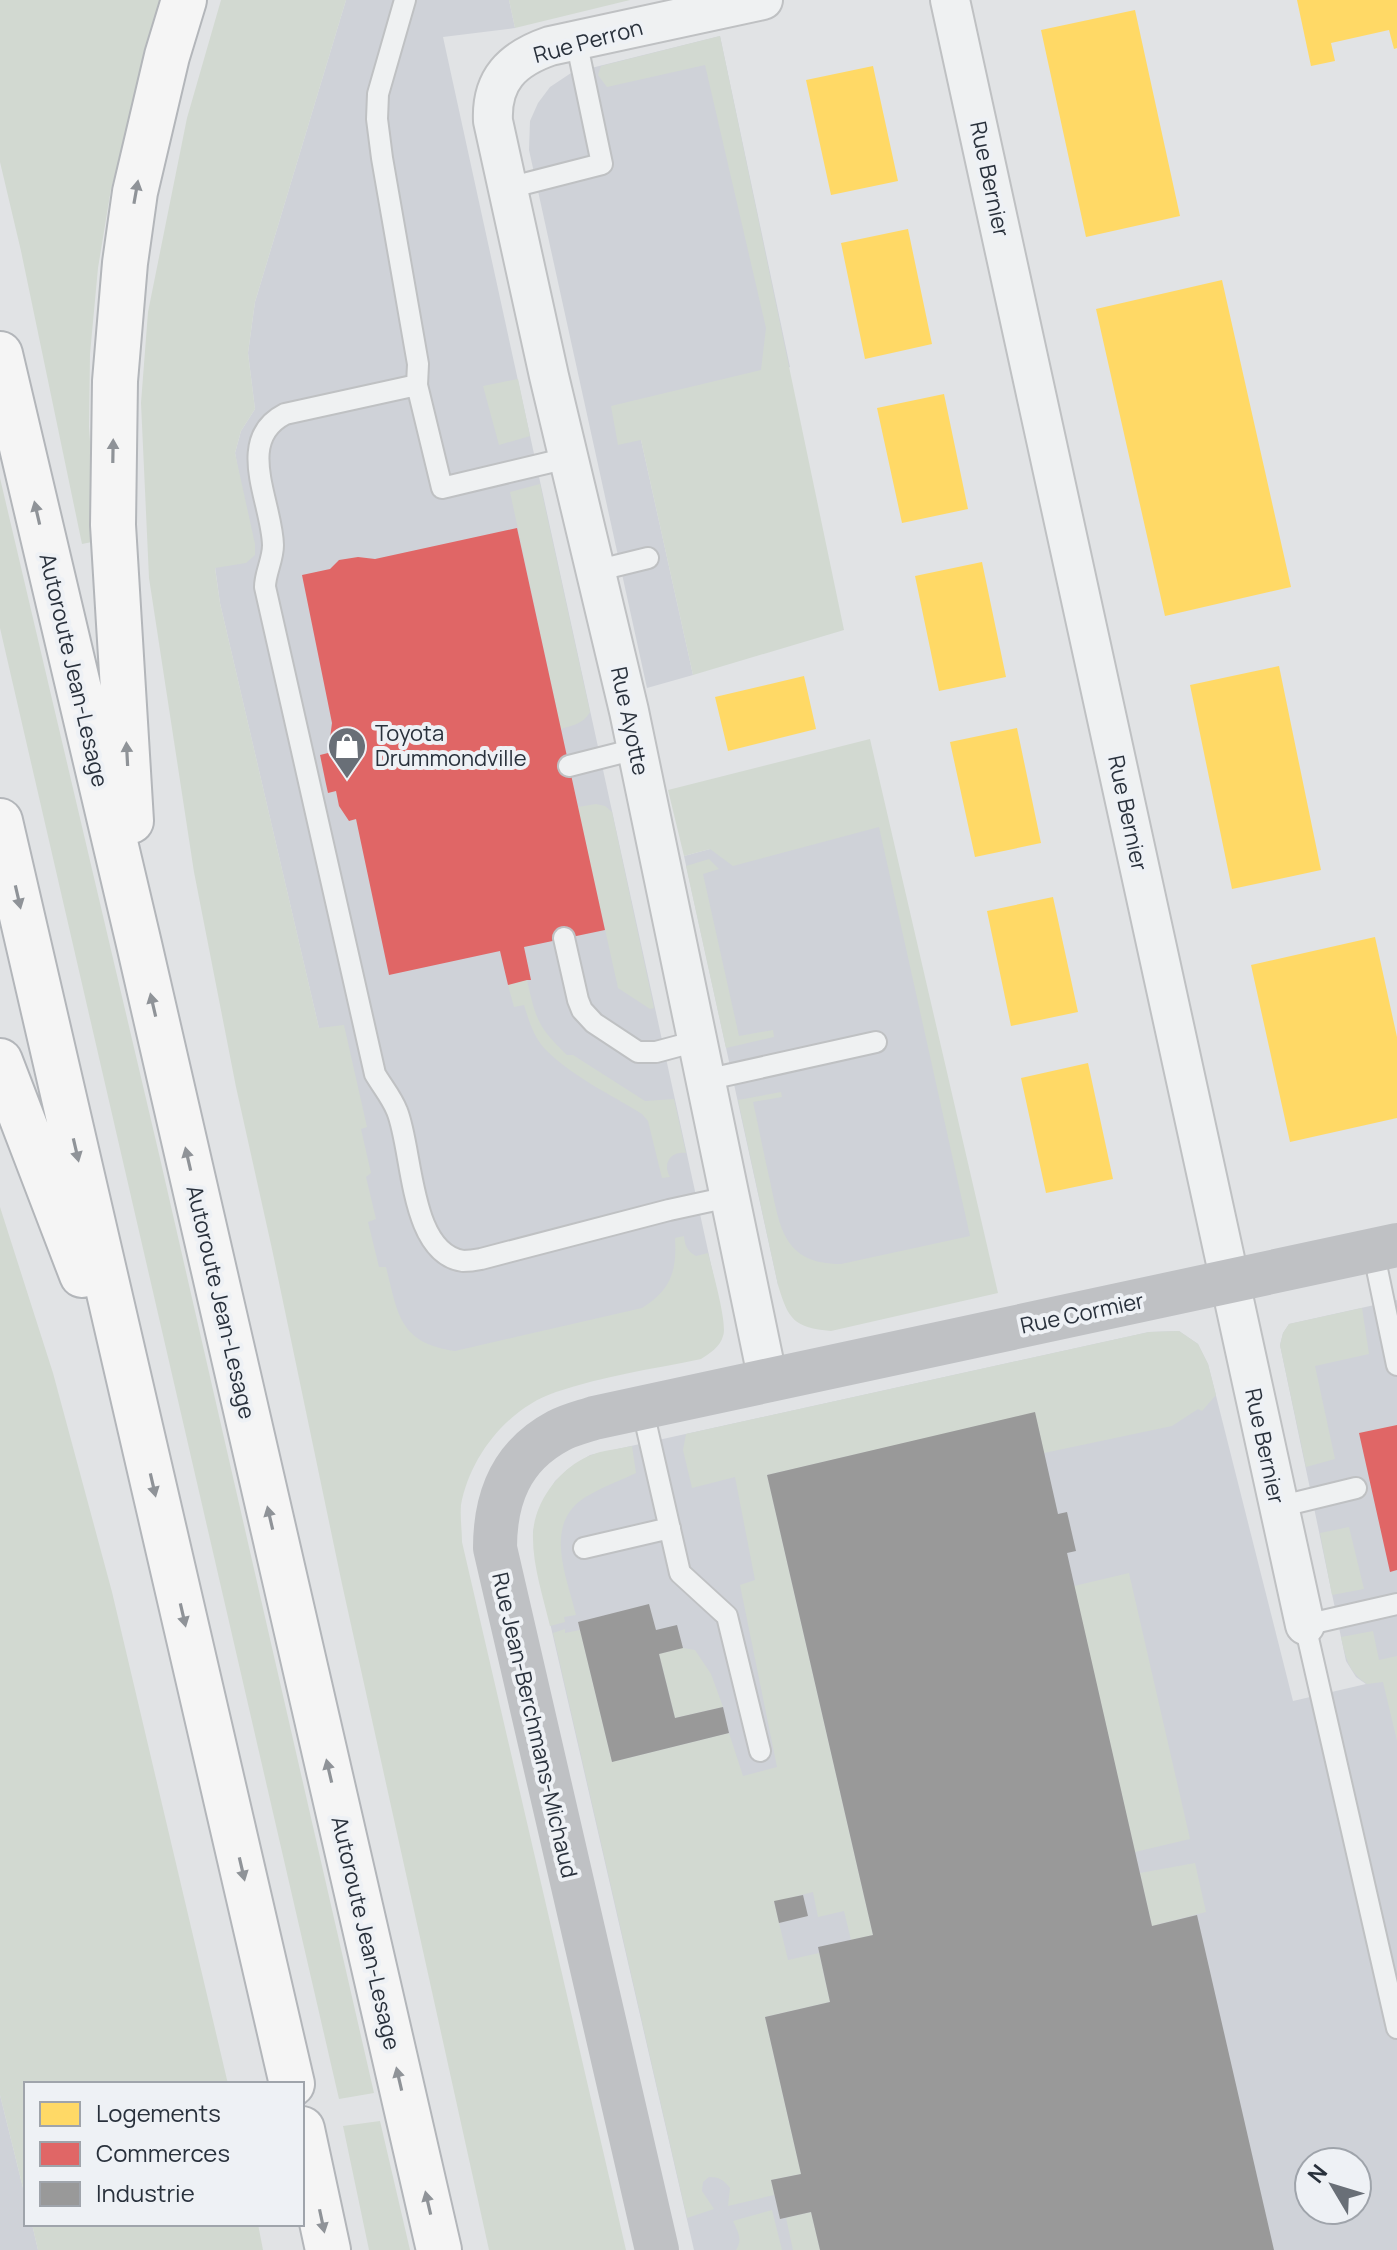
<svg xmlns="http://www.w3.org/2000/svg" width="1397" height="2250" viewBox="0 0 1397 2250" font-family="Manrope,sans-serif">
<rect width="100%" height="100%" fill="#e1e3e5"/>
<path fill="#cfd2d8" fill-rule="evenodd" d="M346,0H509L515,28L443,37L719,1301L399,1372L220,603L215,567L243,497L235,453L241,431L255,409L248,353L255,302Z
M720,36L790,367L641,440L693,675L647,688L529,150L530,121L538,103L550,87L571,73Z
M889,824L986,1245L778,1285L684,856L710,849Z
M1397,1300V2250H694L536,1562L533,1532L538,1511L555,1481L568,1469L590,1455L1149,1332L1179,1331L1198,1344L1208,1364L1293,1701L1366,1684L1356,1677L1346,1661L1280,1345L1283,1333L1289,1324ZM1309,2162H1357V2210H1309Z
M0,2095L26,2200V2224H32L38,2250H0Z"/>
<path fill="#d2d9d1" d="M0,0H162L111,189L98,268L90,354L89,427L97,541L82,544L21,251L0,162Z
M221,0H346L255,302L248,353L255,409L241,431L235,453L255,544V555L246,563L215,568L220,603L319,1028L344,1025L367,1127L361,1129L371,1173L366,1177L376,1219L368,1222L379,1267H386C398,1314 399,1343 455,1351L642,1308C671,1290 677,1271 675,1238L684,1236C685,1246 687,1251 696,1256L708,1253C712,1269 728,1325 723,1336C720,1347 710,1353 701,1359C653,1369 603,1376 556,1392C508,1408 470,1456 461,1505C460,1517 462,1531 462,1542L626,2250H489L342,1584L272,1249L236,1087L194,872L149,578L141,403L148,312L187,118Z
M509,0H630L515,28Z
M720,36L844,630L693,675L641,440L618,445L611,406L761,370L766,328L705,65L607,87L598,75L601,66Z
M518,379L530,436L499,445L483,386Z
M0,478L159,1154L374,2093L339,2099L0,628Z
M540,484L590,712C583,724 574,725 561,729L510,492Z
M870,739L998,1293L831,1331C794,1328 788,1319 778,1285L738,1100L781,1092L782,1097L753,1102C759,1129 764,1155 770,1181C780,1227 783,1264 841,1264L970,1236L879,827L733,866L710,849L684,856L668,790Z
M596,804L605,806L612,812L654,1008L650,1009L618,988L578,807Z
M709,859L719,869L703,874L739,1036L773,1030L774,1037L726,1048L686,866Z
M527,980C536,1020 538,1027 567,1055H573L645,1101L674,1099L686,1153C671,1151 662,1163 670,1177L662,1178L648,1121L642,1114C610,1094 573,1077 546,1050C534,1038 529,1021 524,1005L514,1007L508,985Z
M0,1207L53,1373L112,1592L228,2084H26V2200L0,2095Z
M1362,1308L1369,1354L1315,1366L1335,1459L1306,1467L1280,1345L1283,1333L1289,1324Z
M1179,1331L1198,1344L1208,1364L1216,1395L1202,1411L1198,1409L1172,1426L1044,1453L1035,1413L767,1475L873,1935L851,1940L844,1911L818,1917L813,1892L774,1902L788,1960L819,1953L830,2002L765,2017L801,2174L771,2180L774,2195L728,2206L730,2188C724,2180 719,2177 709,2177L703,2182L702,2191L714,2209L687,2218L553,1633L565,1629V1633L580,1630L612,1762L729,1733L743,1776L777,1767L740,1585L755,1580L735,1477L692,1488L683,1450L686,1434L1149,1332Z
M632,1446L636,1473C619,1481 600,1488 584,1498C543,1525 567,1577 576,1615L564,1617L565,1622L550,1626C543,1596 532,1564 533,1533C535,1501 560,1468 589,1456C602,1450 619,1449 632,1446Z
M1349,1527L1364,1589L1332,1595L1320,1533Z
M1129,1573L1190,1839L1135,1852L1074,1586Z
M1373,1631L1379,1660L1397,1656V1741L1383,1682L1367,1684C1348,1671 1346,1659 1341,1637Z
M683,1648L695,1650L711,1674L723,1707L675,1718L659,1654Z
M1195,1863L1206,1912L1152,1926L1140,1873Z
M380,2121L410,2250H369L343,2126Z
M772,2210L782,2250H736C743,2239 738,2232 733,2221Z
M811,2212L820,2250H793L786,2218Z
M32,2224H258L263,2250H38Z"/>
<path fill="#ffd966" d="M1297,0H1397V48L1394,49L1389,30L1331,43L1335,61L1311,66Z
M1135,10L1180,216L1086,237L1041,30Z
M873,66L898,181L831,195L806,80Z
M908,229L932,344L865,359L841,243Z
M1222,280L1291,587L1165,616L1096,309Z
M944,394L968,509L902,523L877,408Z
M982,562L1006,677L939,691L915,576Z
M1279,666L1321,870L1232,889L1190,685Z
M804,676L816,729L728,751L715,697Z
M1017,728L1041,843L975,857L950,742Z
M1053,897L1078,1012L1011,1026L987,911Z
M1375,937L1397,1037V1118L1290,1142L1251,965Z
M1088,1063L1113,1179L1046,1193L1021,1078Z"/>
<path fill="#e06666" d="M517,528L605,930L524,947L531,980H527L508,985L500,951L389,975L356,819L349,821L339,806L336,791L328,793L326,784L320,755L328,753L332,723L302,575L330,569L339,560L358,557L375,559Z
M1397,1425V1570L1390,1572L1359,1433Z"/>
<path fill="#999" d="M1035,1412L1058,1514L1067,1512L1076,1551L1067,1553L1152,1926L1197,1915L1274,2250H820L811,2212L780,2219L771,2180L801,2174L765,2017L830,2002L818,1947L873,1935L767,1475Z
M649,1604L656,1630L677,1625L683,1648L659,1654L675,1718L723,1707L729,1733L612,1762L578,1622Z
M803,1895L808,1916L779,1923L774,1901Z"/>
<g fill="none" stroke-linecap="round" stroke-linejoin="round">
<g stroke="#bfc1c3" stroke-width="24">
<path id="lane" d="M405,0L378,94L377,119L382,158L418,364L417,385
M508,188L602,164L576,40
M568,458L442,488L417,385L285,414C234,440 272,502 273,545C273,560 265,573 265,587L375,1074C382,1086 392,1098 397,1111C413,1150 409,1253 463,1261C469,1261 476,1260 481,1259L669,1210L729,1197
M595,571L648,558
M569,766L636,749
M564,938L578,1000L582,1010L594,1023L638,1052H656L697,1041
M705,1080L876,1042
M1373,1250L1397,1365
M642,1407L680,1573L727,1616L760,1751
M1278,1507L1356,1488
M584,1548L670,1528
M1397,1604L1305,1625L1397,2028"/>
</g>
<g stroke="#bfc1c3" stroke-width="42">
<path id="street" d="M763,0L550,46C512,59 491,80 493,121L549,376L629,711L768,1381
M950,0L1305,1625"/>
</g>
<g stroke="#b3b6ba" stroke-width="48">
<path id="highway" d="M0,354L139,944L439,2250
M0,821L292,2084
M131,821L113,525L115,381L125,263L135,192L167,56L184,0
M0,1061L82,1275
M302,2129L328,2250"/>
</g>
<use href="#lane" stroke="#eff1f2" stroke-width="20"/>
<use href="#street" stroke="#eff1f2" stroke-width="38"/>
<path stroke="#bfc1c4" stroke-width="44" d="M657,2250L495,1548C495,1498 511,1456 558,1431C569,1425 582,1422 594,1418L1397,1245"/>
<use href="#highway" stroke="#f5f5f5" stroke-width="44"/>
</g>
<defs><path id="oneway-solid" d="M-6-.8H1V-3.2L6.5 0L1 3.2V.8H-6Z" transform="scale(2)"/></defs>
<g fill="#8f9398">
<use href="#oneway-solid" transform="translate(136 192) rotate(-80)"/>
<use href="#oneway-solid" transform="translate(113 451) rotate(-89)"/>
<use href="#oneway-solid" transform="translate(37 513) rotate(-103)"/>
<use href="#oneway-solid" transform="translate(127 754) rotate(-93)"/>
<use href="#oneway-solid" transform="translate(18 897) rotate(77)"/>
<use href="#oneway-solid" transform="translate(153 1005) rotate(-103)"/>
<use href="#oneway-solid" transform="translate(76 1150) rotate(77)"/>
<use href="#oneway-solid" transform="translate(188 1159) rotate(-103)"/>
<use href="#oneway-solid" transform="translate(153 1485) rotate(77)"/>
<use href="#oneway-solid" transform="translate(270 1518) rotate(-103)"/>
<use href="#oneway-solid" transform="translate(183 1615) rotate(77)"/>
<use href="#oneway-solid" transform="translate(329 1771) rotate(-103)"/>
<use href="#oneway-solid" transform="translate(242 1869) rotate(77)"/>
<use href="#oneway-solid" transform="translate(399 2079) rotate(-103)"/>
<use href="#oneway-solid" transform="translate(428 2203) rotate(-103)"/>
<use href="#oneway-solid" transform="translate(322 2221) rotate(78)"/>
</g>
<defs>
<g id="shop-pin" transform="scale(2)"><path d="M0 17L-7.5 6A9.5 9.5 0 1 1 7.5 6Z" fill="#696f77" stroke="#eef1f5"/><path d="M-5-2.5h2.3a2.7 3.5 0 0 1 5.4 0H5L5.5 6h-11ZM-1.5-2.5h3a1.5 2.3 0 0 0-3 0Z" fill="#fff"/></g>
</defs>
<g fill-rule="evenodd">
<use href="#shop-pin" x="347" y="746"/>
</g>
<g text-anchor="middle" stroke-width="8" stroke-linejoin="round" paint-order="stroke">
<g font-size="22" fill="#29313c" stroke="#eef1f5">
<text transform="translate(588 41) rotate(-15)" y="8">Rue Perron</text>
<text transform="translate(990 179) rotate(78)" y="8">Rue Bernier</text>
<text transform="translate(74 670) rotate(77)" y="8">Autoroute Jean-Lesage</text>
<text transform="translate(630 721) rotate(78)" y="8">Rue Ayotte</text>
<text transform="translate(1128 813) rotate(78)" y="8">Rue Bernier</text>
<text transform="translate(221 1302) rotate(77)" y="8">Autoroute Jean-Lesage</text>
<text transform="translate(1082 1313) rotate(-12)" y="8">Rue Cormier</text>
<text transform="translate(1265 1446) rotate(78)" y="8">Rue Bernier</text>
<text transform="translate(535 1725) rotate(77)" y="8">Rue Jean-Berchmans-Michaud</text>
<text transform="translate(366 1933) rotate(77)" y="8">Autoroute Jean-Lesage</text>
</g>
<g font-size="22" fill="#29313c" stroke="#eef1f5" text-anchor="start">
<text x="375" y="741">Toyota<tspan x="375" dy="25">Drummondville</tspan></text>
</g>
</g>
<rect x="24" y="2082" width="280" height="144" fill="#eef1f5" stroke="#9fa4ab" stroke-width="2"/>
<rect x="40" y="2102" width="40" height="24" fill="#ffd966" stroke="#9fa4ab" stroke-width="2"/>
<text x="96" y="2122" font-size="24" fill="#29313c">Logements</text>
<rect x="40" y="2142" width="40" height="24" fill="#e06666" stroke="#9fa4ab" stroke-width="2"/>
<text x="96" y="2162" font-size="24" fill="#29313c">Commerces</text>
<rect x="40" y="2182" width="40" height="24" fill="#999999" stroke="#9fa4ab" stroke-width="2"/>
<text x="96" y="2202" font-size="24" fill="#29313c">Industrie</text>
<g transform="translate(1333 2186) rotate(308)"><circle r="38" fill="#eef1f5" stroke="#9fa4ab" stroke-width="2"/>
<path d="M0-6L14 30L0 20L-14 30Z" fill="#696f77"/>
<text y="-12" font-size="22" font-weight="bold" text-anchor="middle" fill="#29313c">N</text>
</g>
</svg>
